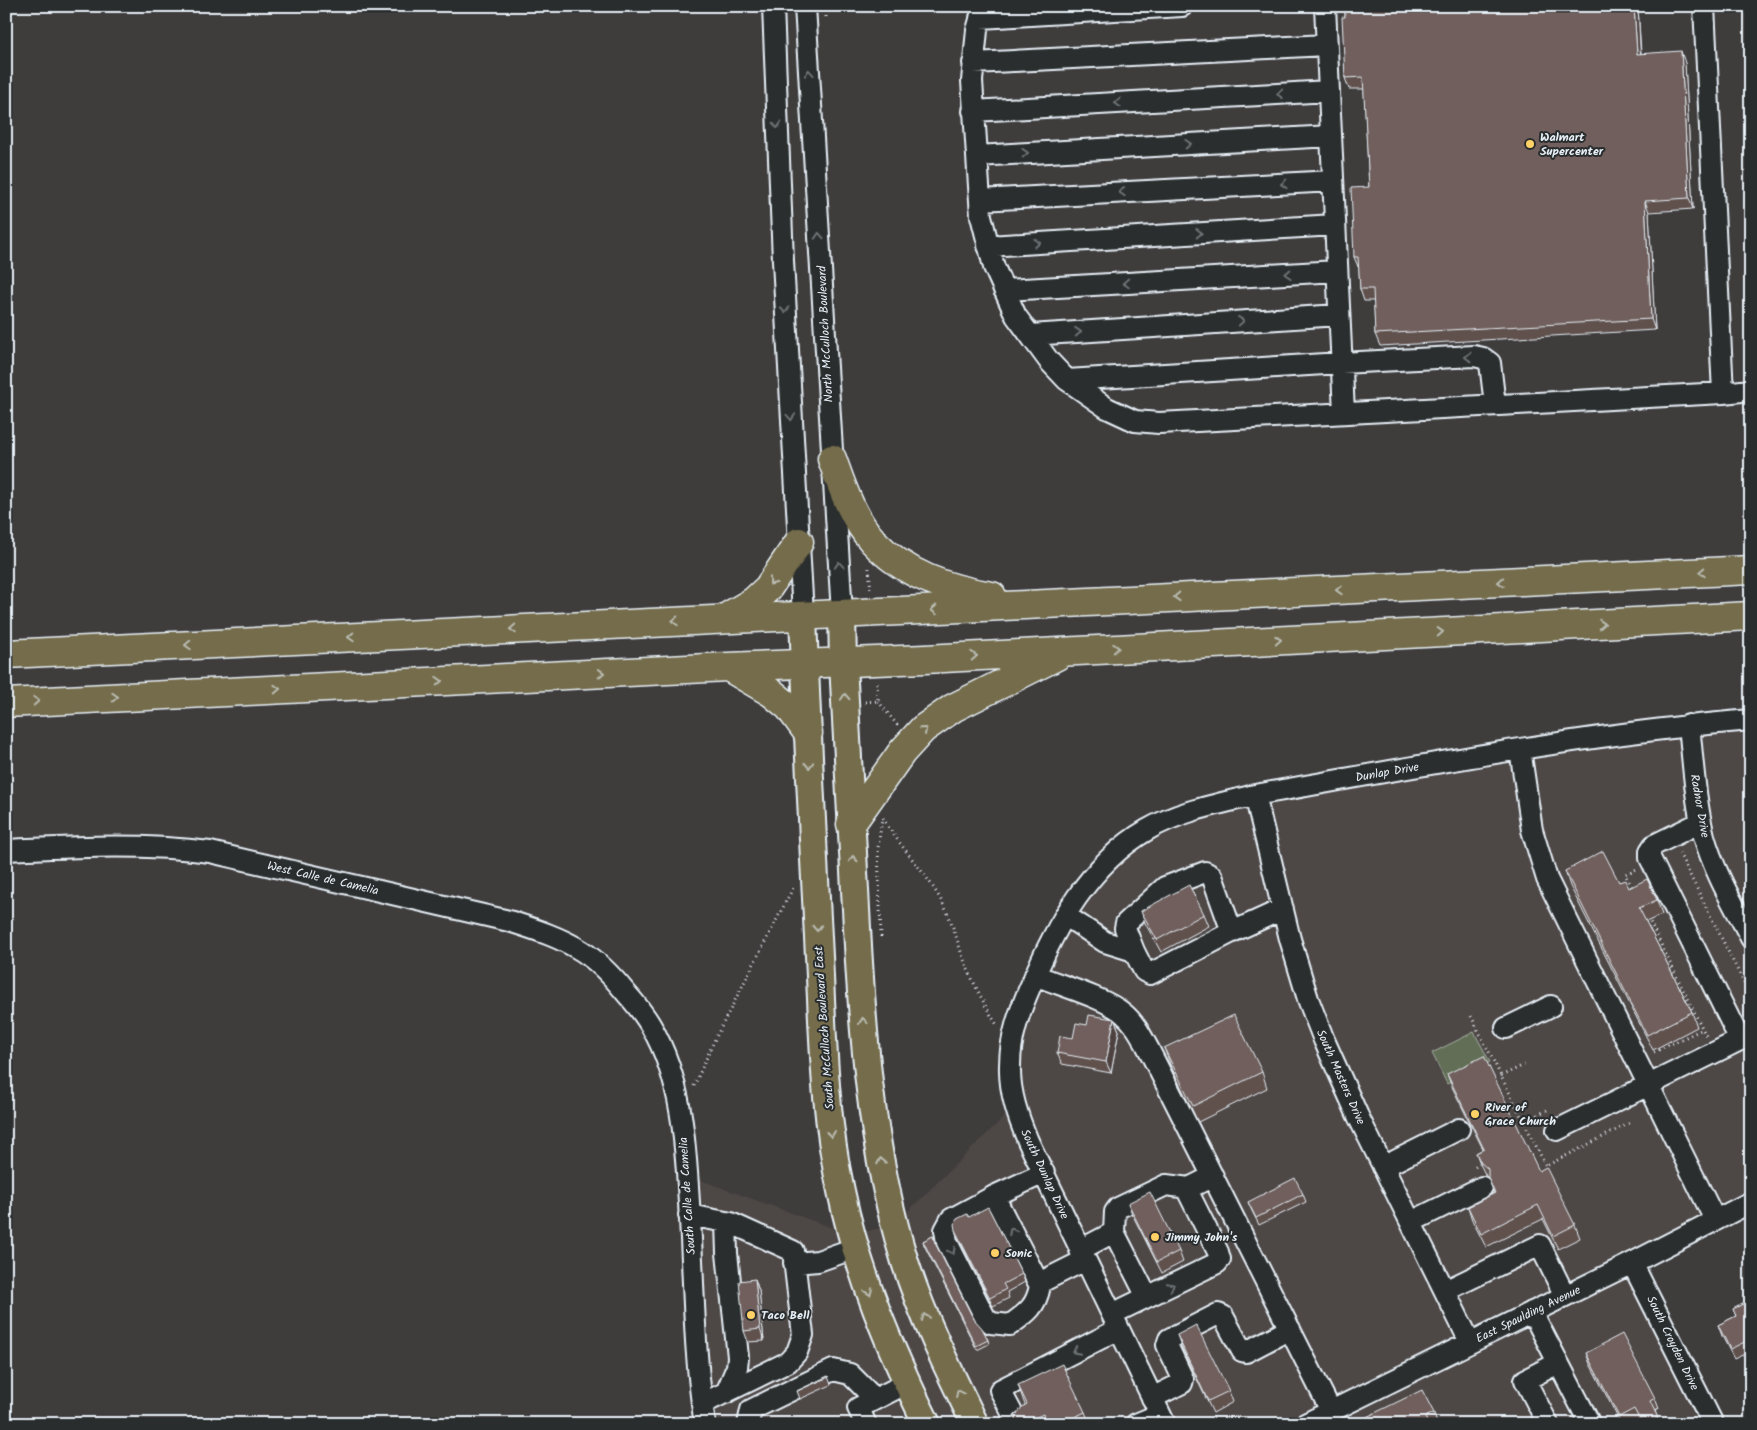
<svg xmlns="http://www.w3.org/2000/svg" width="1757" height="1430" viewBox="0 0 1757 1430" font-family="Kalam,sans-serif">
<rect width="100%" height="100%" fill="#3f3c3c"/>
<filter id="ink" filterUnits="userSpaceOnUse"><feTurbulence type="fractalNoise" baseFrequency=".02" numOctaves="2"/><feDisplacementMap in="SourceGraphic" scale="10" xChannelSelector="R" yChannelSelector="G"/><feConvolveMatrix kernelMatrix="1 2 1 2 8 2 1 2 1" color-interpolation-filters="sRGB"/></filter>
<g filter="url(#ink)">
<path fill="#4e4645" d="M1751,720V1202L1633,1263L1713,1424H705L687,1175L852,1235L895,1224L1015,1106L1011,1049L1087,884L1179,816Z"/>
<path fill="#626e55" stroke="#a5b0a6" d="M1474,1032L1490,1062L1447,1084L1432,1053Z"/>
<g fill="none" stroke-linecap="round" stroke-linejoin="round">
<g stroke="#e8f1f8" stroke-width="24">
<path id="minor" d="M773,6L783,261L803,615
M805,6L842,614
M984,6L977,30L972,81L981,216L994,267L1016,316L1049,361L1067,380L1107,408L1135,421L1159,423L1723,393L1751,390
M1325,6L1344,413
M1704,6L1723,393
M980,18L1182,6
M973,63L1326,45
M973,111L1329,91
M977,156L1331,136
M980,200L1333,181
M988,246L1335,225
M1004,290L1337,271
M1030,335L1339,315
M1067,380L1341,363L1474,356L1483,358L1490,363L1495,405
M1689,725C1693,762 1695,800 1704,836C1714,872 1734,905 1751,938
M1520,749L1532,830L1547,879L1715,1220
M1255,795L1290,939L1308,999L1324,1040L1358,1116L1470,1342
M6,850C74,847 142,843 210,852L509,921C534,929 560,937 582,951C599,962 613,977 626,993C635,1003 644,1014 651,1026C685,1084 686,1155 690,1220C694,1288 694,1357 705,1424
M1065,915L1105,942L1134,951L1125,928L1126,923L1165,887L1205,872L1212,876L1232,932L1283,909
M1134,951L1144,971L1150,974L1232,932
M1035,975C1059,985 1105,998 1123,1013C1135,1023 1141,1035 1148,1048L1331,1411
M1506,1028L1551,1006
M1557,1130L1740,1040L1650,858V851L1654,845L1701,822
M1383,1167L1459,1129
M994,1196L1040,1286C1036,1307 1027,1313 1010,1325L991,1323L985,1317L947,1242L945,1230L951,1219L994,1196L1044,1173
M689,1215L731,1223L793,1251L803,1335L797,1352L788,1362L702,1404
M726,1222L727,1253L738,1357L737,1367L726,1393
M1411,1222L1482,1187
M1080,1250L1114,1232
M794,1263L818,1261L855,1248
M1632,1263L1713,1424
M1039,1283L1085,1260
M1445,1291L1540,1245L1565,1296
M1147,1297L1114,1232L1115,1212L1118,1208L1166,1185L1189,1188
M1532,1312L1590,1424
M1112,1314L1217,1263L1220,1259L1218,1252L1188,1192L1189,1188L1213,1176
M1152,1398L1182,1383L1183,1379L1167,1345L1169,1339L1218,1314L1223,1316L1242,1351L1246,1352L1290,1329
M748,1424L751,1410L759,1406L833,1370L850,1374L875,1399
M866,1424L858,1408L907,1383
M1018,1424L1000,1390L1119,1329
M1136,1424L1160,1414
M1165,1424L1028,1141C1018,1117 1009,1092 1010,1065C1010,1037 1020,1010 1031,985C1055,926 1090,863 1147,830C1179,811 1219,804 1255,795C1420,766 1584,734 1751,720
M1305,1424L1632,1263L1751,1202
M1548,1424L1525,1380L1558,1363"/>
</g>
<g stroke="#e8f1f8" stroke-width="30">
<path id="major" d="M842,614L843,663C847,745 851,827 856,909C862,1027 870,1148 905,1262C923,1318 949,1371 975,1424
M803,615C807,729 813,842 819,956C823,1034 824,1114 841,1191C858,1273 890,1349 927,1424"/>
</g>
<g stroke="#e8f1f8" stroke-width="31">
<path id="highway" d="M832,459C842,487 852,518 873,541C905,575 947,589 992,596
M725,618L754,601L768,588L799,542
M6,654L1751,570
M728,667L772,693L789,707L808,733
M6,703L728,667L925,659L1751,616
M851,824L902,752L923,729L953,708L1057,656"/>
</g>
<path stroke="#e8f1f8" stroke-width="3" stroke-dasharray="1 4" stroke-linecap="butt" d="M826,6V19
M869,568L871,592
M878,701L898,726
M865,702L878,701L877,683
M883,818C900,848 929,875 944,906C953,923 957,942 964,960C973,982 984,1005 997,1025
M1679,853L1751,997
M1634,891L1625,874L1637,869
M1648,918L1706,1036
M881,937L878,848L882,818
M1471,1016L1546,1166L1630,1123
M1654,1052L1703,1029
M1501,1076L1524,1065
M694,1086L715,1039L793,888
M1524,1122L1547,1110
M1475,1167L1483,1162"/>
<use href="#minor" stroke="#2a2d2e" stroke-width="20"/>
<use href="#major" stroke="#746c4b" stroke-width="26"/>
<use href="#highway" stroke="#746c4b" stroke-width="28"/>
</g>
<path fill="#60514e" stroke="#e8f1f8" d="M1345,6H1638L1641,53L1685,63L1693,209L1649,212L1655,330L1380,346L1375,334L1374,301H1364L1360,289L1359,269L1354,257L1369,187L1364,89H1349L1345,78Z
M1565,871L1619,882L1629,888L1657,900L1662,915L1646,922L1692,1012L1697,1027L1653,1050L1570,886Z
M1141,911L1204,914L1209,926L1161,952L1145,923Z
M1114,1019L1119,1031L1111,1073L1062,1064L1057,1053L1087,1025Z
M1164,1048L1262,1072L1267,1088L1198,1122L1170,1064Z
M1447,1074L1539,1171L1575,1225L1580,1238L1558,1249L1543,1219L1486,1247L1472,1220L1468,1207L1494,1193L1488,1178L1486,1176L1481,1166L1476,1153L1483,1149L1452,1087Z
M1303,1194L1306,1202L1259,1225L1251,1209L1248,1202Z
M1128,1203L1179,1251L1183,1262L1162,1273L1132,1214Z
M969,1217L1022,1274L1025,1282L1007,1292L1009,1298L993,1306L958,1238L955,1230Z
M933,1236L936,1245L973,1318L988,1340L989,1344L977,1350L924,1245L923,1241Z
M755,1279L759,1291L764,1341L748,1342L744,1331Z
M1751,1300V1351L1734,1359L1722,1336L1718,1325L1736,1316L1733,1309Z
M1177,1335L1229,1391L1233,1402L1213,1413L1181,1346Z
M1586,1353L1655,1398L1659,1409L1655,1411L1660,1424H1640L1638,1420L1631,1424H1621L1590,1364Z
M828,1376L831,1385L800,1399L797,1391Z
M1018,1385L1085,1412L1090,1424H1017L1014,1415L1017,1414L1025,1405Z
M1434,1413L1437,1424H1352Z"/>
<path fill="#4e4240" stroke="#e8f1f8" d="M1634,6H1638L1641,65L1637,54Z
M1681,51L1685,63L1693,209L1689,198Z
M1645,201L1649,212L1655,330L1651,319Z
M1114,1019L1119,1031L1111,1073L1106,1062Z
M755,1279L759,1291L764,1341L760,1329Z"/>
<path fill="#705e5b" stroke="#e8f1f8" d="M1345,6H1634L1637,54L1681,51L1689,198L1645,201L1651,319L1375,334L1373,289H1360L1358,257H1354L1351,188L1369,187L1363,77L1345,78L1342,17H1345Z
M1603,851L1619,882L1625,880L1629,888L1647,879L1657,900L1639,908L1692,1012L1647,1035L1565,871Z
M1189,885L1204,914L1157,940L1141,911Z
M1089,1015L1114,1019L1106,1062L1057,1053L1060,1036L1073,1038L1076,1023L1087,1025Z
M1234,1015L1262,1072L1193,1106L1164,1048Z
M1484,1056L1539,1171L1546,1167L1575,1225L1553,1236L1538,1205L1481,1234L1468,1207L1495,1193L1488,1178V1169L1481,1163L1476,1153L1484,1149L1447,1074Z
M1295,1178L1303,1194L1256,1218L1248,1202Z
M1150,1192L1179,1251L1157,1262L1128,1203Z
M988,1207L1022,1274L1003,1284L1006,1289L990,1298L955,1230L954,1224L957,1219L967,1214L969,1217Z
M933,1236L935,1243L973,1318L982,1328L988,1340L976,1346L923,1241Z
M755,1279L760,1329L744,1331L739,1281Z
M1751,1300V1339L1730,1349L1718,1325L1736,1316L1733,1309Z
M1196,1325L1229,1391L1208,1401L1177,1335Z
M1622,1334L1655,1398L1650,1401L1658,1418L1647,1424H1642L1634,1409L1619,1417L1586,1353Z
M1062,1364L1085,1412L1060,1424H1048L1043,1414L1022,1424H1017L1014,1415L1017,1414L1022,1407L1027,1404L1018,1385Z
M828,1376L829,1377L797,1391Z
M1422,1390L1434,1413L1425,1417L1428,1424H1352Z"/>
<defs><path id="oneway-chevron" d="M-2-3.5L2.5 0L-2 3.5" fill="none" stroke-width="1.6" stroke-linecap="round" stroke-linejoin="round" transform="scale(1.25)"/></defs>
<g stroke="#6c7275">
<use href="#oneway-chevron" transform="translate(809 73) rotate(-94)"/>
<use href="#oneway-chevron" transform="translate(1280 94) rotate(177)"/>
<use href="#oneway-chevron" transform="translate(1118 103) rotate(177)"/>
<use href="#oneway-chevron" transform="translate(777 125) rotate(88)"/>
<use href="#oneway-chevron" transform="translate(1188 144) rotate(-3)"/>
<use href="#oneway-chevron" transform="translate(1025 153) rotate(-3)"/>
<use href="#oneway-chevron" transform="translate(1284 184) rotate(177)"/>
<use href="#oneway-chevron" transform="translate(1122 192) rotate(177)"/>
<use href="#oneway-chevron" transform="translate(1199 233) rotate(-3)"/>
<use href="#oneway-chevron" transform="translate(819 236) rotate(-93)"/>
<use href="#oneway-chevron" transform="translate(1037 243) rotate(-3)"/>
<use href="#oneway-chevron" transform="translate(1288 274) rotate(177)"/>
<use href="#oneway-chevron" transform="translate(1126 283) rotate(177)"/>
<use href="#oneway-chevron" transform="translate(785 310) rotate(87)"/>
<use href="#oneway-chevron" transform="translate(1241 321) rotate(-4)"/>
<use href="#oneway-chevron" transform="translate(1078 332) rotate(-4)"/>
<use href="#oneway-chevron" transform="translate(1468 357) rotate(180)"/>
<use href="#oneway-chevron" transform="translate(791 417) rotate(86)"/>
<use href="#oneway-chevron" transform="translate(839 565) rotate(-94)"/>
<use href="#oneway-chevron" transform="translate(1012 1231) rotate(-117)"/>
<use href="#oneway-chevron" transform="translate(952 1251) rotate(63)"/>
<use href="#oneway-chevron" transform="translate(1171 1286) rotate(-26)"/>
<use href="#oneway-chevron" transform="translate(1076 1351) rotate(153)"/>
</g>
<g stroke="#babcb3">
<use href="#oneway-chevron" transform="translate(1702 572) rotate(177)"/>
<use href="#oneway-chevron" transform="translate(772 582) rotate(128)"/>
<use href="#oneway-chevron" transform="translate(1501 582) rotate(177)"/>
<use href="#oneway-chevron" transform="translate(1339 590) rotate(177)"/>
<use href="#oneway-chevron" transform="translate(1177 597) rotate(177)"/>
<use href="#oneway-chevron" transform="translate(934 610) rotate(177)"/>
<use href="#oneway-chevron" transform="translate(675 621) rotate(177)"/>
<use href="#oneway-chevron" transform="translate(1602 624) rotate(-3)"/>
<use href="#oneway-chevron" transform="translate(513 629) rotate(177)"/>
<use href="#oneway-chevron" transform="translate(1440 632) rotate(-3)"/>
<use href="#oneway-chevron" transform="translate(351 637) rotate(177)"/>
<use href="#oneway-chevron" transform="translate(1278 640) rotate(-3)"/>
<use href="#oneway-chevron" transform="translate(188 645) rotate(177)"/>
<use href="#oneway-chevron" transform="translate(1116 648) rotate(-3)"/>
<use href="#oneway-chevron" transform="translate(974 656) rotate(-3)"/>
<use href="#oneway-chevron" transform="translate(601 673) rotate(-3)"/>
<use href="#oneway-chevron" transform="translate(439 681) rotate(-3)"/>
<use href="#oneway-chevron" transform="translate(277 689) rotate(-3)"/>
<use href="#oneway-chevron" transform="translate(115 697) rotate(-3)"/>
<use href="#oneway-chevron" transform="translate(845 697) rotate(-93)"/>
<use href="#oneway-chevron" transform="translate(36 701) rotate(-3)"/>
<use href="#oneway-chevron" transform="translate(924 730) rotate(-41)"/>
<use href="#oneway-chevron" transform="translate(809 765) rotate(87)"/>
<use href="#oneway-chevron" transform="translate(853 859) rotate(-93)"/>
<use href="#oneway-chevron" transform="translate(817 928) rotate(87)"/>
<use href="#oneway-chevron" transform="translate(863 1021) rotate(-95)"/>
<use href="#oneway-chevron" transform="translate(831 1134) rotate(84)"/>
<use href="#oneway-chevron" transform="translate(881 1161) rotate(-101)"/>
<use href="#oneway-chevron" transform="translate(869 1292) rotate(70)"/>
<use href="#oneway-chevron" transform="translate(925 1317) rotate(-112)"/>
<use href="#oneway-chevron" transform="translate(959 1393) rotate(-116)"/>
</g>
</g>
<g fill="#ffd166" stroke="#2a2d2e" stroke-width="2">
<circle cx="1530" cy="144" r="5"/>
<circle cx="1475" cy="1114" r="5"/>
<circle cx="1155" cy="1237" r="5"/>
<circle cx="995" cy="1253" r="5"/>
<circle cx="751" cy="1315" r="5"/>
</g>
<g text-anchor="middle" stroke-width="4" stroke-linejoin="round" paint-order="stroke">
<g font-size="12" font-weight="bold" fill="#e8f1f8" stroke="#2a2d2e" text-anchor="start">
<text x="1540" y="141">Walmart<tspan x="1540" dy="14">Supercenter</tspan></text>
<text x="1485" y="1111">River of<tspan x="1485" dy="14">Grace Church</tspan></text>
<text x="1165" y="1241">Jimmy John's</text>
<text x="1005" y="1257">Sonic</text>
<text x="761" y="1319">Taco Bell</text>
</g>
<g font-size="12" fill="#e8f1f8" stroke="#2a2d2e">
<text transform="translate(825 334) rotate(-93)" y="4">North McCulloch Boulevard</text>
<text transform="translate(1387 772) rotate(-10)" y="4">Dunlap Drive</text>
<text transform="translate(1700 806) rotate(80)" y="4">Radnor Drive</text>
<text transform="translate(323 878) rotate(13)" y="4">West Calle de Camelia</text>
<text transform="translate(824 1028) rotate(-94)" y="4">South McCulloch Boulevard East</text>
<text transform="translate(1341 1077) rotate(66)" y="4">South Masters Drive</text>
<text transform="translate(1045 1174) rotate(65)" y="4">South Dunlap Drive</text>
<text transform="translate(687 1196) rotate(-94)" y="4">South Calle de Camelia</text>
<text transform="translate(1528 1314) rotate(-26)" y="4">East Spaulding Avenue</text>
<text transform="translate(1673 1343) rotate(64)" y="4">South Croyden Drive</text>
</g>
</g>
<rect width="1757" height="1430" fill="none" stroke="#2a2d2e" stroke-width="25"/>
<rect x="12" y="12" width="1732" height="1405" fill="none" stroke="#e8f1f8" stroke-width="2" filter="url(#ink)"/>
</svg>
